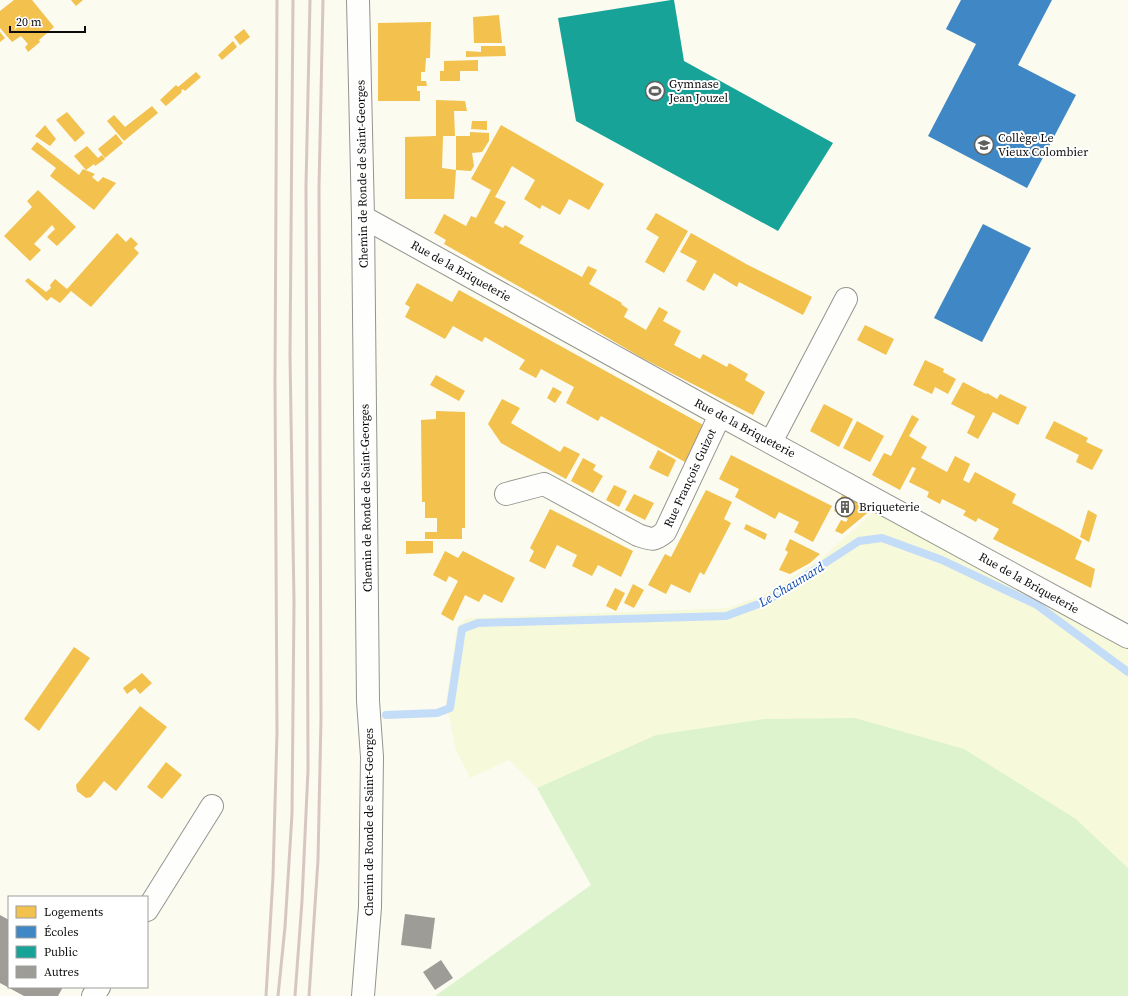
<svg xmlns="http://www.w3.org/2000/svg" width="1128" height="996" viewBox="0 0 1128 996" font-family="'Source Serif 4',serif">
<rect width="100%" height="100%" fill="#fbfbf0"/>
<path fill="#f7f9db" d="M872,513H883L1121,643L1128,649V868L1076,819L656,735L537,788L509,760L470,778L456,750L446,703L457,627L466,618L729,608L769,592L823,557Z"/>
<path fill="#ddf3ce" d="M855,718L964,749L1076,819L1128,868V996H435L591,885L537,788L656,735L764,719Z"/>
<path fill="#f2c14e" d="M14,0H32L54,27L39,40L40,42L28,52L25,47L28,44L21,36L12,42L0,28V11Z
M71,0H83L76,6Z
M499,15L502,43H474L473,17Z
M431,22L430,58H426L425,72H421V81H426L427,86H417V91H420V101H378V23Z
M244,29L250,37L240,45L234,37Z
M0,32L5,38L0,42Z
M233,41L237,47L222,60L218,55Z
M481,46H505L506,56L466,57V51L481,52Z
M478,60V71H460V81H440V71H444V61Z
M196,72L201,77L185,91L183,89L181,91L182,92L166,106L160,100L176,85L178,87Z
M436,100L465,101L467,111H454L455,136H443L442,168L456,170V136H470V132L489,133V141L482,152L472,153L474,166L471,171L456,170L454,199H405V137L436,136Z
M152,106L158,113L124,141L107,121L114,115L125,127Z
M67,112L85,133L75,142L56,120Z
M472,121H487V130L471,129Z
M45,125L56,139L50,146L35,136Z
M501,125L604,184L589,210L569,199L560,215L542,205L540,209L524,199L535,180L512,166L495,197L506,202L494,223L503,228L505,225L524,236L519,243L582,277L588,266L597,270L589,284L622,303L621,304L628,309L624,317L646,330L659,307L668,312L663,321L681,331L674,345L700,359L703,354L727,367L729,363L748,374L745,380L765,392L753,415L642,358L571,316L444,244L446,240L434,233L444,214L466,226L471,216L476,218L491,190L471,179Z
M116,134L123,143L105,158L98,149Z
M37,142L79,175L83,169L95,174L92,177L98,182L103,177L116,183L94,210L50,176L56,168L31,149Z
M87,146L98,158L102,155L105,159L95,166L94,164L86,170L74,156Z
M38,190L76,227L57,246L47,237L55,229L52,225L34,244L41,250L30,261L4,236L32,207L27,201Z
M656,213L688,231L664,273L645,262L659,237L646,229Z
M117,233L126,242L131,237L138,244L134,248L139,253L91,307L71,291L60,303L51,297L47,301L25,281L28,278L46,292L51,288L50,285L55,279L67,289Z
M691,233L748,265L812,297L803,315L739,282L737,287L714,273L704,291L686,281L697,261L680,252Z
M417,283L452,302L459,290L705,426L685,462L601,416L598,421L566,403L574,387L541,369L536,378L519,369L525,360L485,337L482,342L453,326L445,339L405,317L410,307L405,304Z
M865,325L894,339L886,355L857,340Z
M925,360L944,369L943,372L956,379L948,394L935,387L932,394L913,385Z
M436,375L465,391L459,401L430,385Z
M963,382L986,394L987,393L997,399L1000,394L1027,407L1018,425L993,412L978,439L967,433L975,416L951,404Z
M553,387L562,392L555,403L547,398Z
M502,399L520,408L511,423L560,452L564,446L580,454L566,479L501,443L488,424Z
M824,404L853,419L839,447L810,431Z
M436,411L465,412V528H462V539H425V532H437V518H425V502H422L421,420L436,419Z
M912,415L919,419L909,436L927,447L921,458L947,472L955,456L970,464L963,480L969,483L975,472L1016,494L1012,503L1061,529L1082,541L1075,559L1095,569L1091,588L993,539L999,529L978,518L976,522L963,515L966,511L942,499L940,504L927,497L929,492L909,482L916,468L912,467L900,490L872,475L884,453L891,456Z
M857,421L884,436L870,462L843,448Z
M1054,421L1088,438L1086,442L1103,450L1092,470L1076,462L1079,455L1045,438Z
M658,450L676,460L668,477L649,468Z
M731,455L832,506L813,542L794,532L799,522L779,512L775,519L735,497L739,489L719,479Z
M583,458L596,465L593,470L603,476L593,493L571,481Z
M614,485L627,491L619,507L606,500Z
M706,490L732,502L724,519L731,523L704,575L700,572L690,593L671,584L666,594L648,585L665,554L671,557Z
M634,494L654,503L645,520L625,510Z
M843,494L871,510L842,534L835,531L841,520L846,522L848,519L834,511Z
M550,509L633,551L621,577L598,565L592,576L572,566L577,555L557,545L545,569L529,561L534,551L530,548Z
M1088,510L1097,515L1089,542L1080,537Z
M746,524L767,534L765,540L744,529Z
M790,539L820,554L810,563L790,574L779,570L788,552L785,550Z
M406,541H433V553L406,554Z
M445,551L458,558L463,551L515,578L502,603L484,594L479,602L465,595L453,621L441,614L458,581L449,576L446,582L433,575Z
M633,584L644,590L634,608L624,603Z
M615,588L625,593L616,611L606,606Z
M74,647L90,658L39,731L24,719Z
M142,673L152,683L140,694L135,688L127,694L123,688Z
M140,706L167,727L116,791L104,781L91,797L86,798L77,791L76,785Z
M166,762L182,775L162,799L147,787Z"/>
<path fill="#3f88c5" d="M961,0H1052L1018,65L1076,95L1027,188L928,136L976,44L946,29Z
M983,224L1031,248L982,342L934,318Z"/>
<path fill="#17a398" d="M671,0H674L684,61L833,143L778,231L576,121L558,18Z"/>
<g fill="none" stroke-linecap="round" stroke-linejoin="round">
<path stroke="#c3dcf8" stroke-width="8" d="M386,715L437,713L450,708L462,629L478,623L726,616L767,601L859,541L882,538L942,560L1037,605L1128,672"/>
</g>
<path fill="#9e9c96" d="M405,914L435,918L431,949L401,945Z
M0,915L9,920V987H63L58,996H24L0,983Z
M441,960L453,978L435,990L423,972Z"/>
<g fill="none" stroke-linecap="round" stroke-linejoin="round">
<g stroke="#94948f" stroke-width="24">
<path id="minor" d="M358,0L363,217L368,701L372,757L370,907L363,996
M363,217L720,415L1128,637
M771,442L846,299
M506,494L544,484L638,535C652,540 654,541 665,532L720,415
M147,910L212,806
M93,996L99,987"/>
</g>
<use href="#minor" stroke="#fefefd" stroke-width="22"/>
<path stroke="#d8c6c2" stroke-width="3" d="M266,996L273,877L277,732L275,383L277,0
M278,996L285,927L292,814L294,602L290,355L293,0
M295,996L302,901L308,770L306,186L310,0
M309,996L318,860L321,718L319,188L323,0"/>
</g>
<defs>
<g id="stadium-ring" transform="scale(1)"><circle r="9.5" fill="#fff" stroke="#60605c" stroke-width="1.5"/><path d="M0-5a6.5 5 0 1 0 0 10a6.5 5 0 1 0 0-10ZM-3.5-1.8h7v3.6h-7Z" fill="#60605c"/></g>
<g id="school-ring" transform="scale(1)"><circle r="9.5" fill="#fff" stroke="#60605c" stroke-width="1.5"/><path d="M0-5L7-2L0 1L-7-2ZM-4 1L0 2.5L4 1V4Q0 6-4 4Z" fill="#60605c"/></g>
<g id="building-ring" transform="scale(1)"><circle r="9.5" fill="#fff" stroke="#60605c" stroke-width="1.5"/><path d="M-4-6H4V6H1V3H-1V6H-4ZM-2.5-4.3h1.7v1.8h-1.7ZM.8-4.3h1.7v1.8H.8ZM-2.5-1h1.7V.8h-1.7ZM.8-1h1.7V.8H.8Z" fill="#60605c"/></g>
</defs>
<g fill-rule="evenodd">
<use href="#stadium-ring" x="655" y="91"/>
<use href="#school-ring" x="984" y="145"/>
<use href="#building-ring" x="845" y="507"/>
</g>
<g text-anchor="middle" stroke-width="4" stroke-linejoin="round" paint-order="stroke">
<g font-size="12" fill="#0c0c0c" stroke="#fff" text-anchor="start">
<text x="669" y="88">Gymnase<tspan x="669" dy="14">Jean Jouzel</tspan></text>
<text x="998" y="142">Collège Le<tspan x="998" dy="14">Vieux Colombier</tspan></text>
<text x="859" y="511">Briqueterie</text>
</g>
<g font-size="12" fill="#0c0c0c" stroke="#fff">
<text transform="translate(362 174) rotate(-91)" y="4">Chemin de Ronde de Saint-Georges</text>
<text transform="translate(461 271) rotate(29)" y="4">Rue de la Briqueterie</text>
<text transform="translate(745 428) rotate(28)" y="4">Rue de la Briqueterie</text>
<text transform="translate(690 478) rotate(-65)" y="4">Rue François Guizot</text>
<text transform="translate(366 498) rotate(-91)" y="4">Chemin de Ronde de Saint-Georges</text>
<text transform="translate(1029 583) rotate(29)" y="4">Rue de la Briqueterie</text>
<text transform="translate(369 822) rotate(-90)" y="4">Chemin de Ronde de Saint-Georges</text>
</g>
<g font-size="13" font-style="italic" fill="#0a46a9" stroke="#fff">
<text transform="translate(791 584) rotate(-31)" y="5">Le Chaumard</text>
</g>
</g>
<rect x="8" y="896" width="140" height="92" fill="#ffffff" stroke="#9e9e9e"/>
<rect x="16" y="906" width="20" height="12" fill="#f2c14e" stroke="#9e9e9e"/>
<text x="44" y="916" font-size="12" fill="#0c0c0c">Logements</text>
<rect x="16" y="926" width="20" height="12" fill="#3f88c5" stroke="#9e9e9e"/>
<text x="44" y="936" font-size="12" fill="#0c0c0c">Écoles</text>
<rect x="16" y="946" width="20" height="12" fill="#17a398" stroke="#9e9e9e"/>
<text x="44" y="956" font-size="12" fill="#0c0c0c">Public</text>
<rect x="16" y="966" width="20" height="12" fill="#9e9c96" stroke="#9e9e9e"/>
<text x="44" y="976" font-size="12" fill="#0c0c0c">Autres</text>
<path d="M10 26v6h75v-6" fill="none" stroke="#0c0c0c" stroke-width="2"/>
<text x="16" y="26" font-size="12" fill="#0c0c0c" stroke="#ffffff" stroke-width="3" paint-order="stroke">20 m</text>
</svg>
